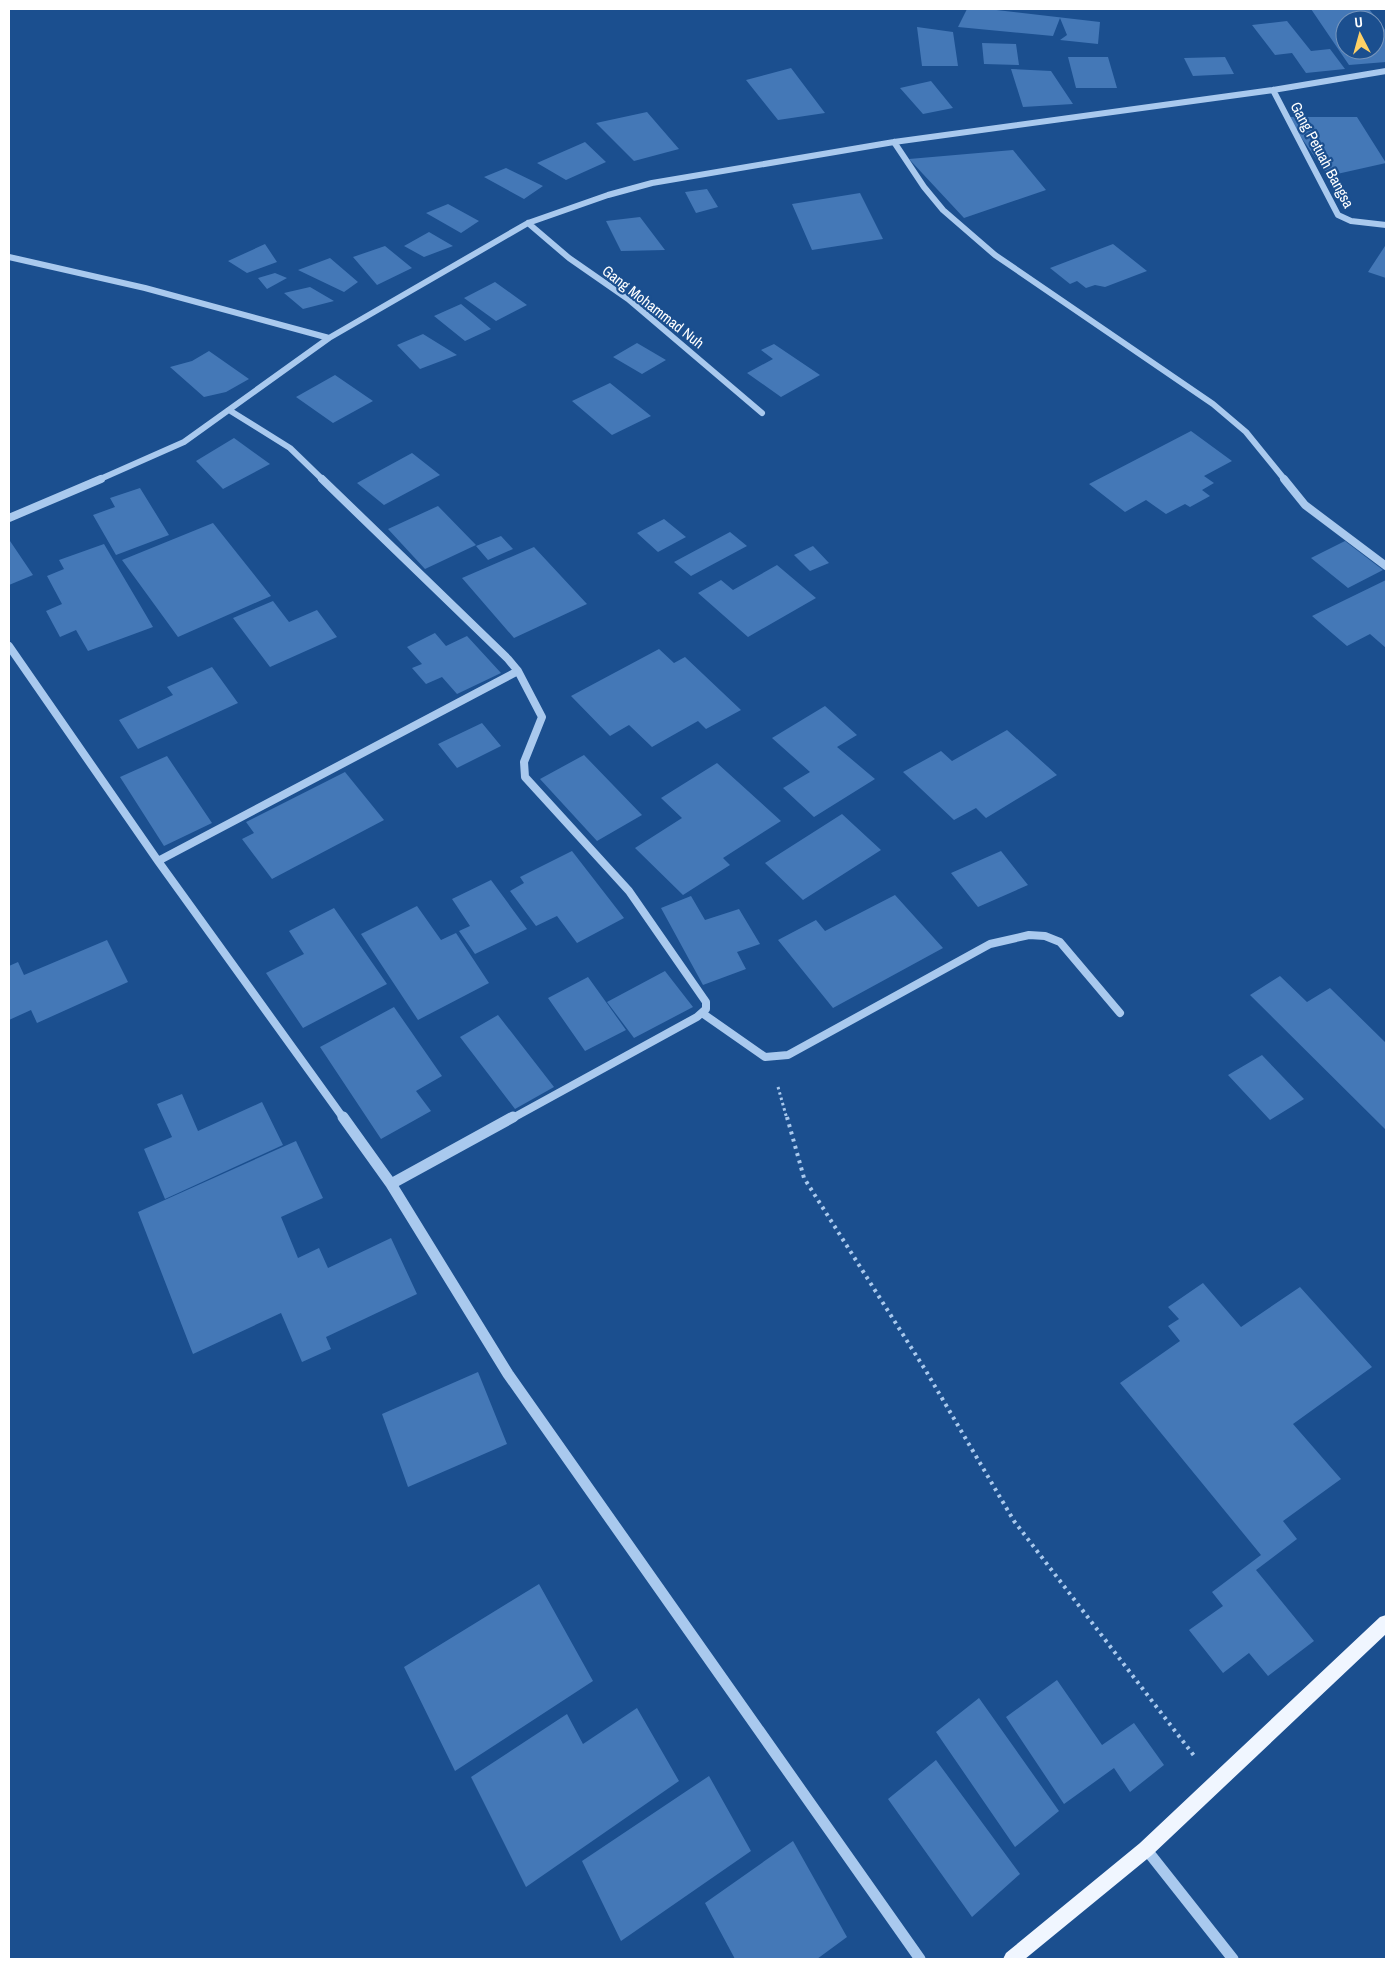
<svg xmlns="http://www.w3.org/2000/svg" width="1395" height="1968" viewBox="0 0 1395 1968" font-family="'Archivo Narrow',sans-serif">
<rect width="100%" height="100%" fill="#1b4f8f"/>
<path fill="#4478b7" fill-rule="evenodd" d="M967,9H988L1100,22L1098,44L1060,40L1067,35L1060,18L1053,36L958,27Z
M1311,9H1369L1386,31V62L1349,65ZM1345,20H1375V50H1345Z
M1287,21L1311,51L1330,49L1345,69L1306,73L1292,53L1275,55L1252,25Z
M917,27L953,32L958,66H922Z
M982,43L1016,44L1019,65L984,64Z
M1068,57H1108L1117,88H1076Z
M1225,57L1234,74L1193,76L1184,58Z
M791,68L825,113L778,120L746,80Z
M1011,69L1051,71L1073,104L1023,107Z
M931,81L953,108L923,114L900,88Z
M647,112L679,149L634,161L596,123Z
M1287,117H1357L1386,163L1328,176Z
M585,142L606,162L566,180L537,163Z
M1013,150L1046,190L964,218L909,159Z
M506,168L543,186L524,199L484,177Z
M707,189L718,207L696,213L685,192Z
M860,193L883,239L812,250L792,204Z
M448,204L479,221L461,233L426,213Z
M640,217L665,250L621,251L606,221Z
M429,232L453,246L424,257L404,246Z
M265,244L277,262L247,273L228,261Z
M1113,244L1147,271L1105,287L1095,285L1086,288L1077,281L1070,284L1050,268Z
M385,246L412,268L377,285L353,257Z
M1385,246H1386V278L1368,272Z
M330,258L358,282L344,292L298,270Z
M275,273L287,278L267,289L258,278Z
M495,282L527,305L496,321L464,298Z
M310,287L334,301L303,309L284,293Z
M461,304L491,329L465,341L434,316Z
M423,334L457,355L420,369L397,345Z
M637,343L666,360L642,374L613,357Z
M774,344L820,375L781,397L747,373L773,359L761,350Z
M209,351L249,379L226,392L204,397L170,367L192,361Z
M335,375L373,401L333,423L296,397Z
M610,383L651,416L612,435L572,401Z
M1191,431L1232,461L1204,476L1214,483L1202,490L1210,496L1190,507L1185,504L1166,514L1146,500L1125,512L1089,484Z
M234,438L270,464L223,489L196,461Z
M412,453L440,475L384,505L357,483Z
M140,488L169,535L116,555L93,515L115,507L110,498Z
M438,506L476,545L425,569L388,529Z
M664,519L686,537L658,552L637,533Z
M213,523L271,596L178,637L122,560Z
M730,532L747,546L691,576L674,562Z
M501,536L513,549L488,560L476,546Z
M10,541L33,575L9,585V542Z
M1345,541L1383,570L1348,588L1311,558Z
M104,544L153,627L88,651L76,630L60,637L46,611L62,604L47,576L64,569L59,560Z
M813,546L829,563L810,571L794,555Z
M534,547L587,604L514,638L462,578Z
M777,565L816,598L748,637L698,593L721,580L733,590Z
M1386,580V648L1370,634L1347,646L1312,616Z
M273,601L289,622L317,610L337,637L270,667L233,618Z
M435,633L446,646L467,636L501,673L457,694L442,677L426,684L412,668L422,664L407,647Z
M659,649L674,663L685,657L741,710L706,729L698,721L652,747L629,725L610,736L571,696Z
M212,667L238,703L138,749L119,720L173,695L167,687Z
M825,706L857,735L837,747L875,779L814,817L783,788L810,772L772,738Z
M482,723L501,746L457,768L438,744Z
M1007,730L1057,775L986,818L976,808L954,820L903,772L941,751L952,761Z
M584,755L642,815L597,841L540,779Z
M167,756L212,823L164,846L120,777Z
M717,763L781,821L723,858L730,865L683,895L635,848L682,818L661,798Z
M345,772L384,820L272,879L242,839L254,833L246,822Z
M842,814L881,850L803,900L765,863Z
M572,851L624,918L577,943L557,916L536,926L510,891L524,883L520,877Z
M1001,851L1028,885L978,907L951,873Z
M491,880L527,929L475,954L459,931L470,926L452,899Z
M895,895L943,948L833,1008L778,940L816,920L825,931Z
M691,896L705,920L739,909L760,944L737,952L746,969L703,985L661,908Z
M417,906L441,940L456,933L489,983L418,1020L361,934Z
M334,908L387,984L303,1028L266,973L304,954L289,931Z
M107,940L128,982L37,1023L31,1010L9,1020V966L18,962L24,975Z
M665,971L693,1007L634,1038L607,1002Z
M1280,976L1307,1002L1330,988L1386,1043V1130L1250,995Z
M588,977L626,1030L585,1051L548,998Z
M394,1007L442,1076L416,1091L431,1111L381,1139L320,1047Z
M498,1015L554,1087L515,1109L460,1037Z
M1262,1055L1304,1099L1270,1120L1228,1075Z
M182,1094L198,1131L262,1102L283,1145L165,1199L144,1149L172,1137L157,1104Z
M296,1141L323,1198L281,1217L298,1258L319,1248L328,1268L391,1238L417,1294L326,1337L331,1349L302,1362L281,1313L193,1354L138,1212Z
M1203,1283L1241,1327L1300,1287L1372,1367L1293,1424L1341,1479L1283,1521L1297,1539L1256,1570L1314,1641L1268,1676L1249,1653L1223,1673L1189,1630L1223,1606L1212,1592L1261,1555L1120,1383L1180,1341L1168,1326L1179,1319L1168,1307Z
M478,1372L507,1444L408,1487L382,1414Z
M539,1584L593,1681L455,1771L404,1667Z
M1057,1680L1102,1745L1134,1723L1164,1765L1130,1792L1114,1768L1064,1804L1006,1717Z
M979,1698L1059,1811L1015,1847L936,1732Z
M637,1708L679,1781L526,1887L471,1777L567,1714L583,1744Z
M936,1760L1020,1874L972,1917L888,1799Z
M709,1776L751,1851L621,1941L582,1861Z
M793,1841L847,1937L817,1959H735L705,1903Z"/>
<g fill="none" stroke-linecap="round" stroke-linejoin="round">
<path stroke="#a9c9ee" stroke-width="3" stroke-dasharray="2.5 3" stroke-linecap="butt" d="M778,1087L787,1119"/>
<path stroke="#a9c9ee" stroke-width="4" stroke-dasharray="3 4.5" stroke-linecap="butt" d="M787,1117L804,1178L926,1371L1014,1521L1195,1757"/>
<path stroke="#a9c9ee" stroke-width="6" d="M1273,90L1338,215L1351,221L1386,225
M894,142L924,187L943,210L995,255L1213,404L1246,432L1285,480
M528,223L569,258L628,299L762,413
M9,257L145,288L329,338
M229,410L290,448L323,480
M98,480L184,442L329,338L528,223L608,195L652,183L894,142L1273,90L1386,71"/>
<path stroke="#a9c9ee" stroke-width="8" d="M322,479L508,659L518,671L542,717L524,762L525,777L629,891L706,1002V1009L697,1017L511,1119
M1284,479L1305,505L1386,566
M9,518L101,479
M9,646L158,861L344,1119
M158,861L518,671
M702,1013L765,1057L788,1055L990,944L1029,935L1045,936L1060,942L1120,1013"/>
<path stroke="#a9c9ee" stroke-width="11" d="M343,1117L391,1184L508,1374L920,1959
M391,1184L513,1117
M1146,1849L1233,1959"/>
<path fill="#f0f6ff" fill-rule="evenodd" d="M1386,1615V1634L1152,1855L1025,1959H1003L1006,1953L1140,1843L1380,1617Z"/>
</g>
<g text-anchor="middle" stroke-width="4.5" stroke-linejoin="round" paint-order="stroke">
<g font-size="15" fill="#fff" stroke="#1b4f8f">
<text transform="translate(1322 155) rotate(62)" y="5">Gang Petuah Bangsa</text>
<text transform="translate(653 307) rotate(38)" y="5">Gang Mohammad Nuh</text>
</g>
</g>
<rect width="1395" height="1968" fill="none" stroke="#ffffff" stroke-width="20"/>
<g transform="translate(1360 35) rotate(354)"><circle r="24" fill="#1b4f8f" stroke="#7695bc"/>
<path d="M0-4L9 19L0 12L-9 19Z" fill="#ffd166"/>
<text y="-8" font-size="14" font-weight="bold" text-anchor="middle" fill="#ffffff">U</text>
</g>
</svg>
